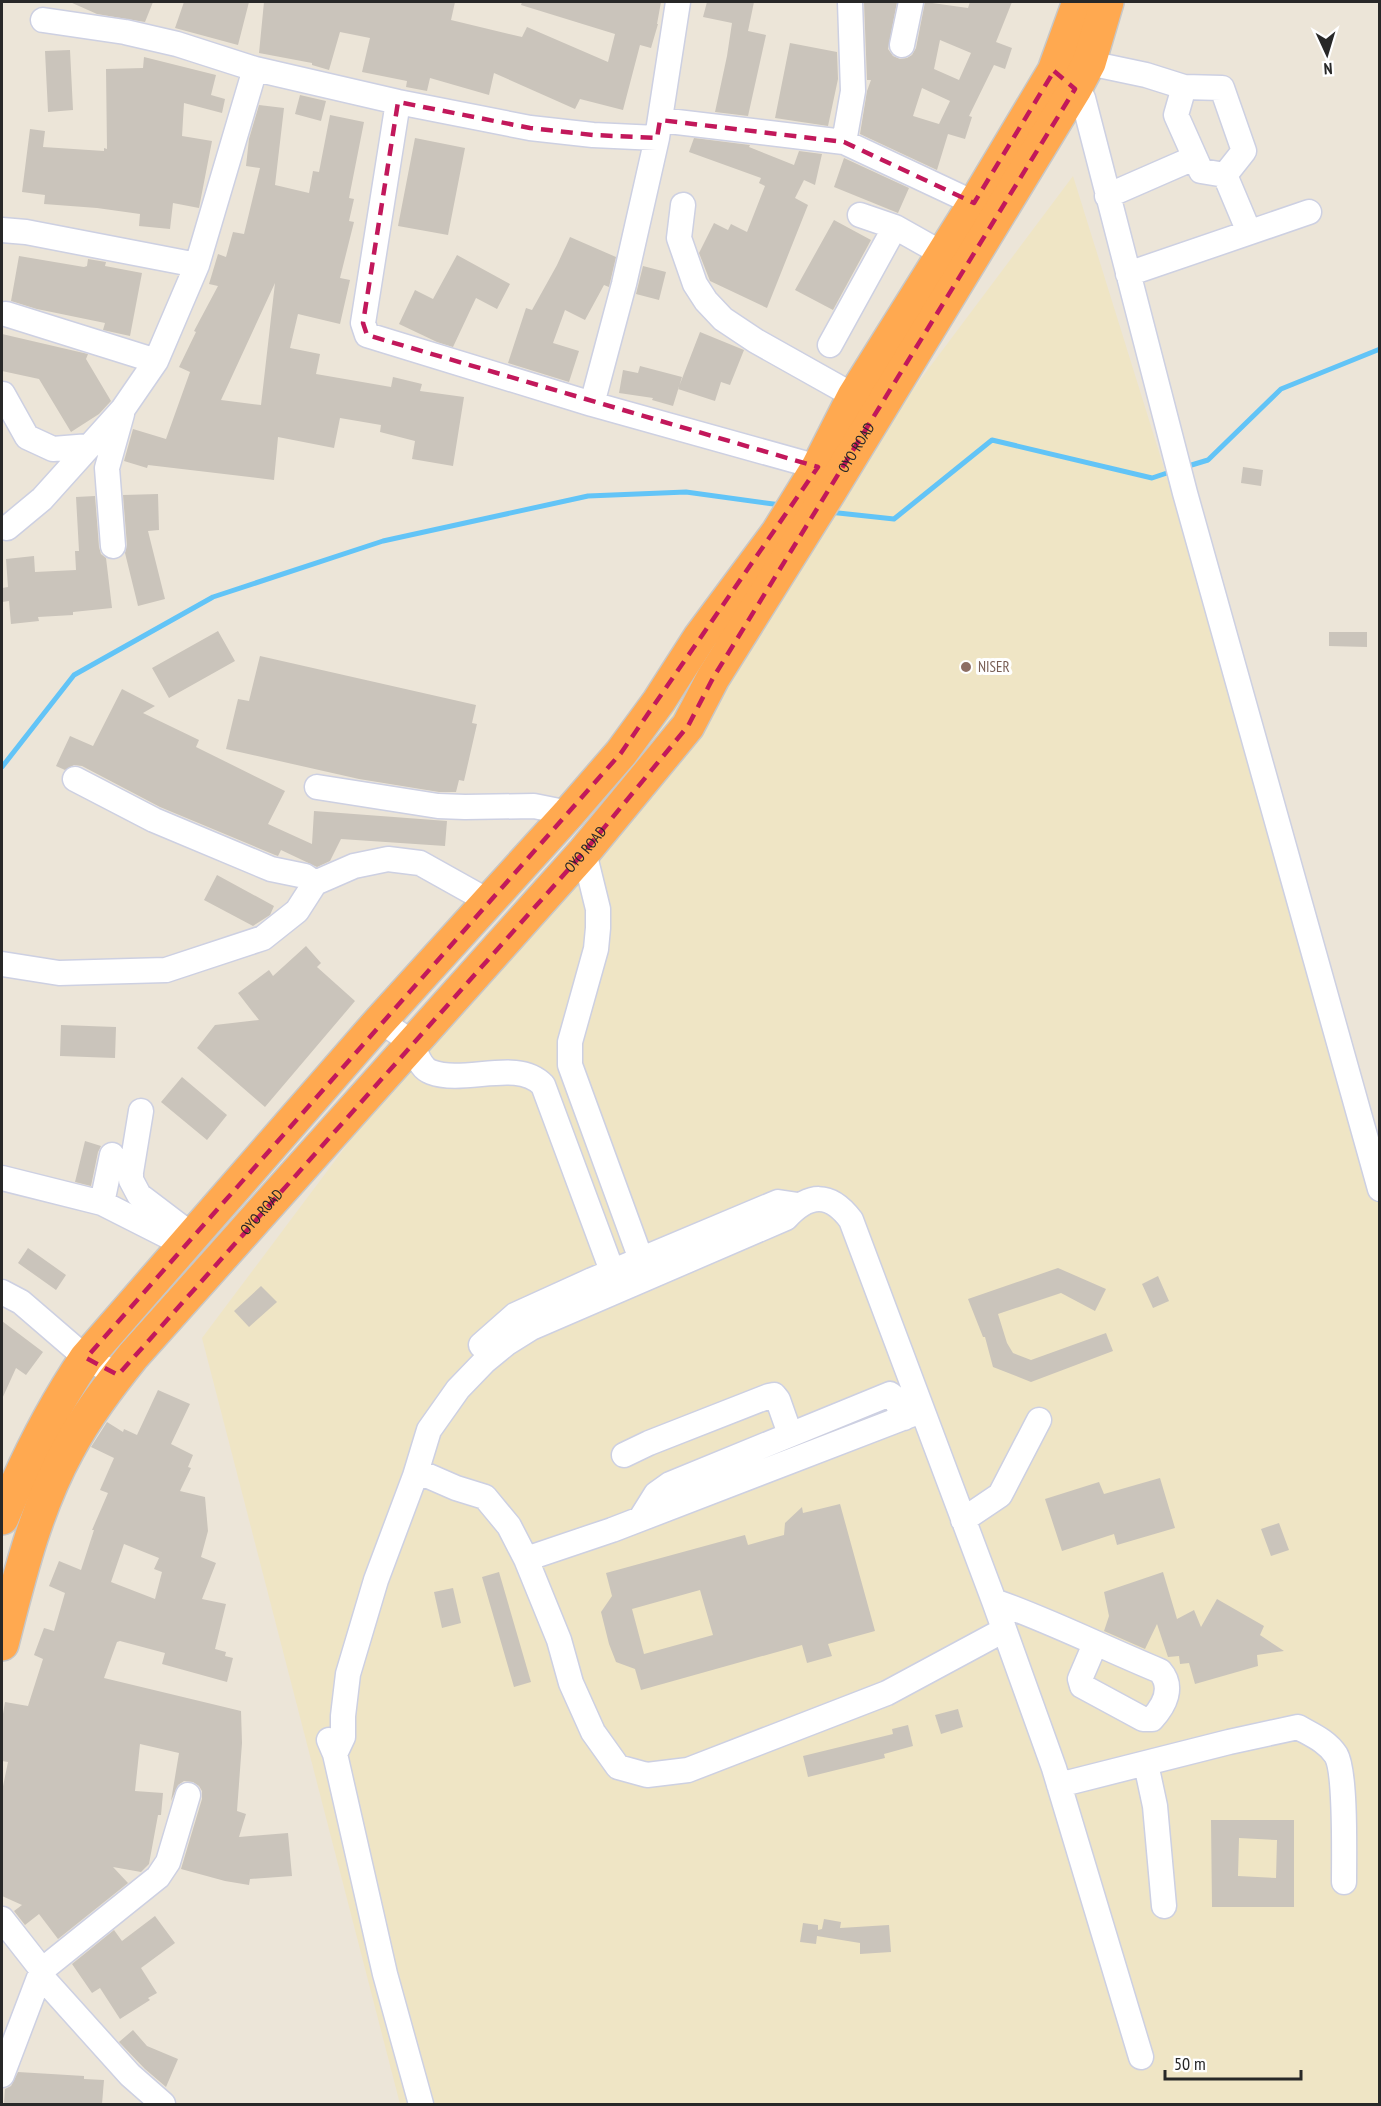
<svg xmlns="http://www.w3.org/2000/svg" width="1381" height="2106" viewBox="0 0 1381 2106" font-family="'PT Sans Narrow',sans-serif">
<rect width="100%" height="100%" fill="#ece5d8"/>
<path fill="#efe5c5" d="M1073,176L1379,1158V2104H400L202,1338Z"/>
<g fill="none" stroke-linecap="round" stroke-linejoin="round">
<path stroke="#62c4f7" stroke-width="5" d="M1185,467L1208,460L1281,389L1380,349
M829,512L894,519L992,440L1152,478L1173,471
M2,767L74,675L213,597L383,541L588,496L686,492L781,505"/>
</g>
<path fill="#cac4bb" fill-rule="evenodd" d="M70,2H153L145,22L97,14Z
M184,2H249L238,45L175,28Z
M264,2H455L451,20L522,37L527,27L608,62L615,34L521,5L522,2H661L657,24H658L651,48L640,45L623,110L580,99L575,109L494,73L489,95L430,78L427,91L406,87L407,81L362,72L370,38L340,32L329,70L312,65V63L259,53Z
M707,2H754L748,31L766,35L748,116L715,112L727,56L732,23L703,17Z
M864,2H897L888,49L893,56L900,59L907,58L912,55L916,48L925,2L968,8L970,2H1012L996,42L1012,48L1005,69L994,65L969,116L972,117L965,139L948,134L937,170L860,134L867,91L871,80H867ZM940,40L971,53L959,80L934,69ZM922,88L950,101L939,124L913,116Z
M790,43L837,52L838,79L828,126L775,118Z
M70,50L73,110L48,112L45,51Z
M144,57L216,75L211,95L225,99L222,113L184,103L182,136L212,141L199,208L173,203L170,229L139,226L140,214L97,208L44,204L45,195L22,192L30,129L45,131L43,147L104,151V148L107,149L106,69L143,68Z
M300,95L326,101L321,121L295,114Z
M259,105L284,108L275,185L309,193L313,171L319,172L330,115L364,122L349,198L354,199L349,221L354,222L340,278L350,280L340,324L298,314L290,348L320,354L316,374L391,387L393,377L422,384L420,391L464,397L453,466L412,459L415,441L380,432L381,425L340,418L334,448L278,437L274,480L148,465L147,468L124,461L133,429L166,439L190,372L179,367L196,332L194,331L218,286L209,284L218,254L226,257L233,232L244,234L260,168L246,166L249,139ZM275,283L261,405L221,400Z
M415,138L465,148L448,235L398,226Z
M694,138L750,145L749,147L794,165L799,151L822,154L815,185L804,180L795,198L808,205L767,308L710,281L699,253L714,223L728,230L731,224L747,232L765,186L759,183L761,178L689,152Z
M844,158L909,188L898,213L834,187Z
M834,220L871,240L833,310L795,290Z
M570,237L616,257L609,287L604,285L585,320L565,310L553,343L579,351L569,382L508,363L526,308L532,310L557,265Z
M457,255L510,284L497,309L476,298L453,347L437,342L399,324L415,290L433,299Z
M19,256L84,267L87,266L88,259L106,262L105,266L142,273L130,336L103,330L105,323L37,309L11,301Z
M643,266L666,272L659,300L636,294Z
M700,332L744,350L730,385L721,382L715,401L678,389Z
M2,334L88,354L86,359L111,401L99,414L71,432L39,379L2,371Z
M640,366L682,377L673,406L652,400L653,398L619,393L623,370L638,373Z
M1243,467L1263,470L1261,486L1241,483Z
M158,494L159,530L148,531L165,599L138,606L125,553L127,545L123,495Z
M95,496L99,547L101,554L106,558L112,608L73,612V615L38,617L39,621L11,624L9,601L2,602V588L8,587L6,559L34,556L35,572L76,570L75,551H79L76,497Z
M218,631L235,661L169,698L152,668Z
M1329,632H1367V647L1329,646Z
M260,656L476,705L472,723L477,724L464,781L459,780L456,792H439L359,779L226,749L238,699L249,701Z
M122,689L155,706L143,713L199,740L196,747L285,791L268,824L312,844L314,811L447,821L445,846L341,839L330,861L317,867L281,850L278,856L275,855L160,807L82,766L74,765L65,770L56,766L70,736L93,746Z
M217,875L274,906L270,915L253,926L204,900Z
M306,946L321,963L317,967L355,1001L265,1107L197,1048L215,1025L259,1020L238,993L269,970L273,976Z
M61,1025L116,1027L115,1058L60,1056Z
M182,1077L227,1115L207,1140L161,1102Z
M85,1141L101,1146L98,1152L91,1186L75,1182Z
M28,1248L66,1275L56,1290L18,1263Z
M1058,1268L1106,1289L1095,1311L1061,1293L998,1314L1007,1343L1013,1353L1031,1360L1106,1333L1113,1351L1031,1382L993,1367L985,1337H983L968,1299Z
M1158,1276L1169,1301L1153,1308L1142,1284Z
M261,1286L277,1302L249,1327L234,1311Z
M2,1321L43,1352L26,1375L16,1368L2,1399Z
M158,1390L190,1404L171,1444L193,1455L188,1467L191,1468L180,1491L205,1497L208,1531L201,1557L216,1563L202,1599L226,1604L215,1649L226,1652L225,1656L233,1658L227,1682L162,1664L165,1653L120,1641L117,1642L104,1678L241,1711L242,1743L237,1811L246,1814L239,1837L288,1833L292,1876L250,1879L249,1885L225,1881L181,1869L202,1799V1791L199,1786L193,1782L184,1781L178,1785L171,1801L179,1753L140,1744L135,1791L163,1793L161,1815H158L149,1864L141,1872L113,1867L128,1883L58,1939L39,1914L25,1925L14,1911L22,1905L2,1896V1791L8,1762L2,1761V1720L5,1702L28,1706L43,1659L34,1655L44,1628L54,1631L65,1593L49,1586L59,1561L81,1570L94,1530H92L108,1493L100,1490L114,1458L91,1447L107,1422L123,1432L124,1429L137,1435ZM124,1544L159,1558L154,1569L162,1572L155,1599L111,1582Z
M1160,1478L1175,1528L1117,1545L1114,1534L1062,1551L1045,1499L1099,1482L1104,1494Z
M840,1504L875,1631L828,1644L832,1656L807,1663L802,1645L641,1690L635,1669L616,1662L609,1644L601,1612L612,1596L606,1573L745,1535L748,1545L784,1535L785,1523L802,1507L803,1513ZM700,1590L713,1635L644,1654L632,1609Z
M1279,1523L1289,1550L1271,1556L1261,1529Z
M499,1572L531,1682L514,1687L482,1577Z
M1163,1572L1177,1619L1194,1610L1201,1627L1217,1599L1264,1626L1260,1635L1284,1651L1257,1655L1258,1666L1195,1684L1189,1663L1180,1664L1179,1656L1168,1657L1157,1624L1145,1649L1104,1631L1109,1616L1104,1592Z
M453,1588L461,1623L442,1628L434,1592Z
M958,1709L963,1727L941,1734L935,1715Z
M908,1725L913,1746L884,1754L885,1758L808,1777L803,1756L893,1734L892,1729Z
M1211,1820H1294V1907H1212ZM1239,1838L1277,1840L1276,1878L1238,1876Z
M155,1916L175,1943L141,1968L157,1993L148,1998L150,2000L120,2019L100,1988L92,1993L72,1964L114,1930L122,1941Z
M824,1919L841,1922L840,1928L889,1925L891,1952L860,1954V1943L817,1936L816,1944L800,1942L803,1923L818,1925V1930L822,1929Z
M133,2030L147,2046L178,2059L166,2087L145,2069L119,2042Z
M18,2072L84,2076V2079L104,2080L102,2104H4L5,2089L11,2086Z"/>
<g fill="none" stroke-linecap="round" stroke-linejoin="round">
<g stroke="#cdd0e2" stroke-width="27">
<path id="minor" d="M43,20L125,32L177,44L255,69L398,102L530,128L593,135L657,138
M902,45L911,2
M1089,63L1146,75L1184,87L1222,88L1244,151L1225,175L1249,232
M1065,80L1083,98L1185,493L1380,1189
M1184,87L1176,115L1201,171L1225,175
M398,102L363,323L367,335L592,404L818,467
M660,120L844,142L974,203
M844,142L853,91L850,2
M1107,196L1194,158
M683,205L679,238L695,284L706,301L723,319L756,341L854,396
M860,215L895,227L943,254
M2,230L26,232L197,265
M1128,274L1309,212
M6,314L156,361
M830,345L895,227
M3,394L27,437L53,449L90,446
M592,404L624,284L657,138L678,2
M7,528L42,499L123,409L156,361L197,265L255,69
M113,546L107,468L122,414
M75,779L154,820L271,869L305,876L315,883L354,866L388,859L420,863L488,901
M317,787L438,806L465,807L534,806L569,813
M584,852L598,909V928L596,949L570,1042V1065L646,1273
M2,964L59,973L166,970L263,938L297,911L315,883
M380,1021C390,1028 406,1036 413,1047C418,1056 420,1068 431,1072C465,1085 517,1058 543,1085L618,1287
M141,1111L131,1172V1180L139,1195L193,1236
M2,1178L102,1203L185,1245
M102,1203L112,1155
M2,1292L21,1302L86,1358L118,1375
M481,1345L515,1315L592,1280L778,1202L798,1205
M624,1455L649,1443L769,1396L774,1395L778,1400L790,1434
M417,1471L456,1488L485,1497L509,1526L526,1559L559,1640L571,1683L593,1732L618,1767L647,1775L688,1770L887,1693L1004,1630
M641,1518L656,1494L670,1484L890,1394L895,1398L904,1418
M963,1520L1000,1495L1039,1420
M526,1559L612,1530L921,1411
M994,1601C1051,1621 1104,1648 1160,1671C1174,1687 1165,1705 1152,1719H1143L1082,1686L1080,1679L1095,1644
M329,1740L335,1754L385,1974L421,2104
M335,1754L343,1737V1716L348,1674L376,1580L415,1476L429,1430L458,1389L485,1361L507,1343L531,1328L786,1218C809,1193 830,1192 851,1220L994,1601L1054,1768L1141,2057
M1146,1764L1155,1806L1164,1906
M1059,1785L1229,1742L1298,1727C1312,1735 1327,1741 1336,1755C1346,1772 1344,1857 1344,1882
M2,1919L42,1970L40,1975L130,2075L163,2104
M42,1970L158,1877L168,1862L188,1795
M2,2075L40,1975"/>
</g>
<g stroke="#c7c7c7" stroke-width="36">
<g id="highway">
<path d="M2,1518C25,1462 52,1408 86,1358L380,1021L569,813L621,753L659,701L700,637L778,532L818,467L854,396L981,193L1054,71L1079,2"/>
<path id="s1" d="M2,1644C19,1578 35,1510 68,1450C86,1416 109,1386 133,1356L584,852L688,726L713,678L830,491L1075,89L1089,63L1107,2"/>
</g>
</g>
<use href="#minor" stroke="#fff" stroke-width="24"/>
<use href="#highway" stroke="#ffa950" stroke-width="33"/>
</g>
<path fill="none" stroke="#c2185b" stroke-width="4.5" stroke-dasharray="12 8" stroke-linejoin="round" d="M1054,71L1075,89L713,678L688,726L584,852L118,1375L86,1358L621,753L818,467L367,335L363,323L398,102L530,128L593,135L657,138L660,120L844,142L974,203Z"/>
<circle fill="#8d6e63" stroke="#fff" stroke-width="2" cx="966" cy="667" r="6"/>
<g text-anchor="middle" stroke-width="6" stroke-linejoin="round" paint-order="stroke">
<g font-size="15" fill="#282828" stroke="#fff">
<text dy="5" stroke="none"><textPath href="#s1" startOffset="1485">OYO ROAD</textPath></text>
<text dy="5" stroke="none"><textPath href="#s1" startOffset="999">OYO ROAD</textPath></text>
<text dy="5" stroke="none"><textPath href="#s1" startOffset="513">OYO ROAD</textPath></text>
</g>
<g font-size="15" fill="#785e54" stroke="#fff" text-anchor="start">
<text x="978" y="672">NISER</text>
</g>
</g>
<rect width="1381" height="2106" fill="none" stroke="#282828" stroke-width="6"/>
<g transform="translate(1327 54) rotate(176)" stroke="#ffffff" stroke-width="4.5" paint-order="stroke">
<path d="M0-4.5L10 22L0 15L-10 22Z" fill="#282828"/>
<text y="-9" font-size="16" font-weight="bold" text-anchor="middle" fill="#282828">N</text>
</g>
<path d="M1165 2070v9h136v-9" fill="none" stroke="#282828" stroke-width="3"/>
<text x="1174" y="2070" font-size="18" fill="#282828" stroke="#ffffff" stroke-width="4.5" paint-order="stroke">50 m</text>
</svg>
